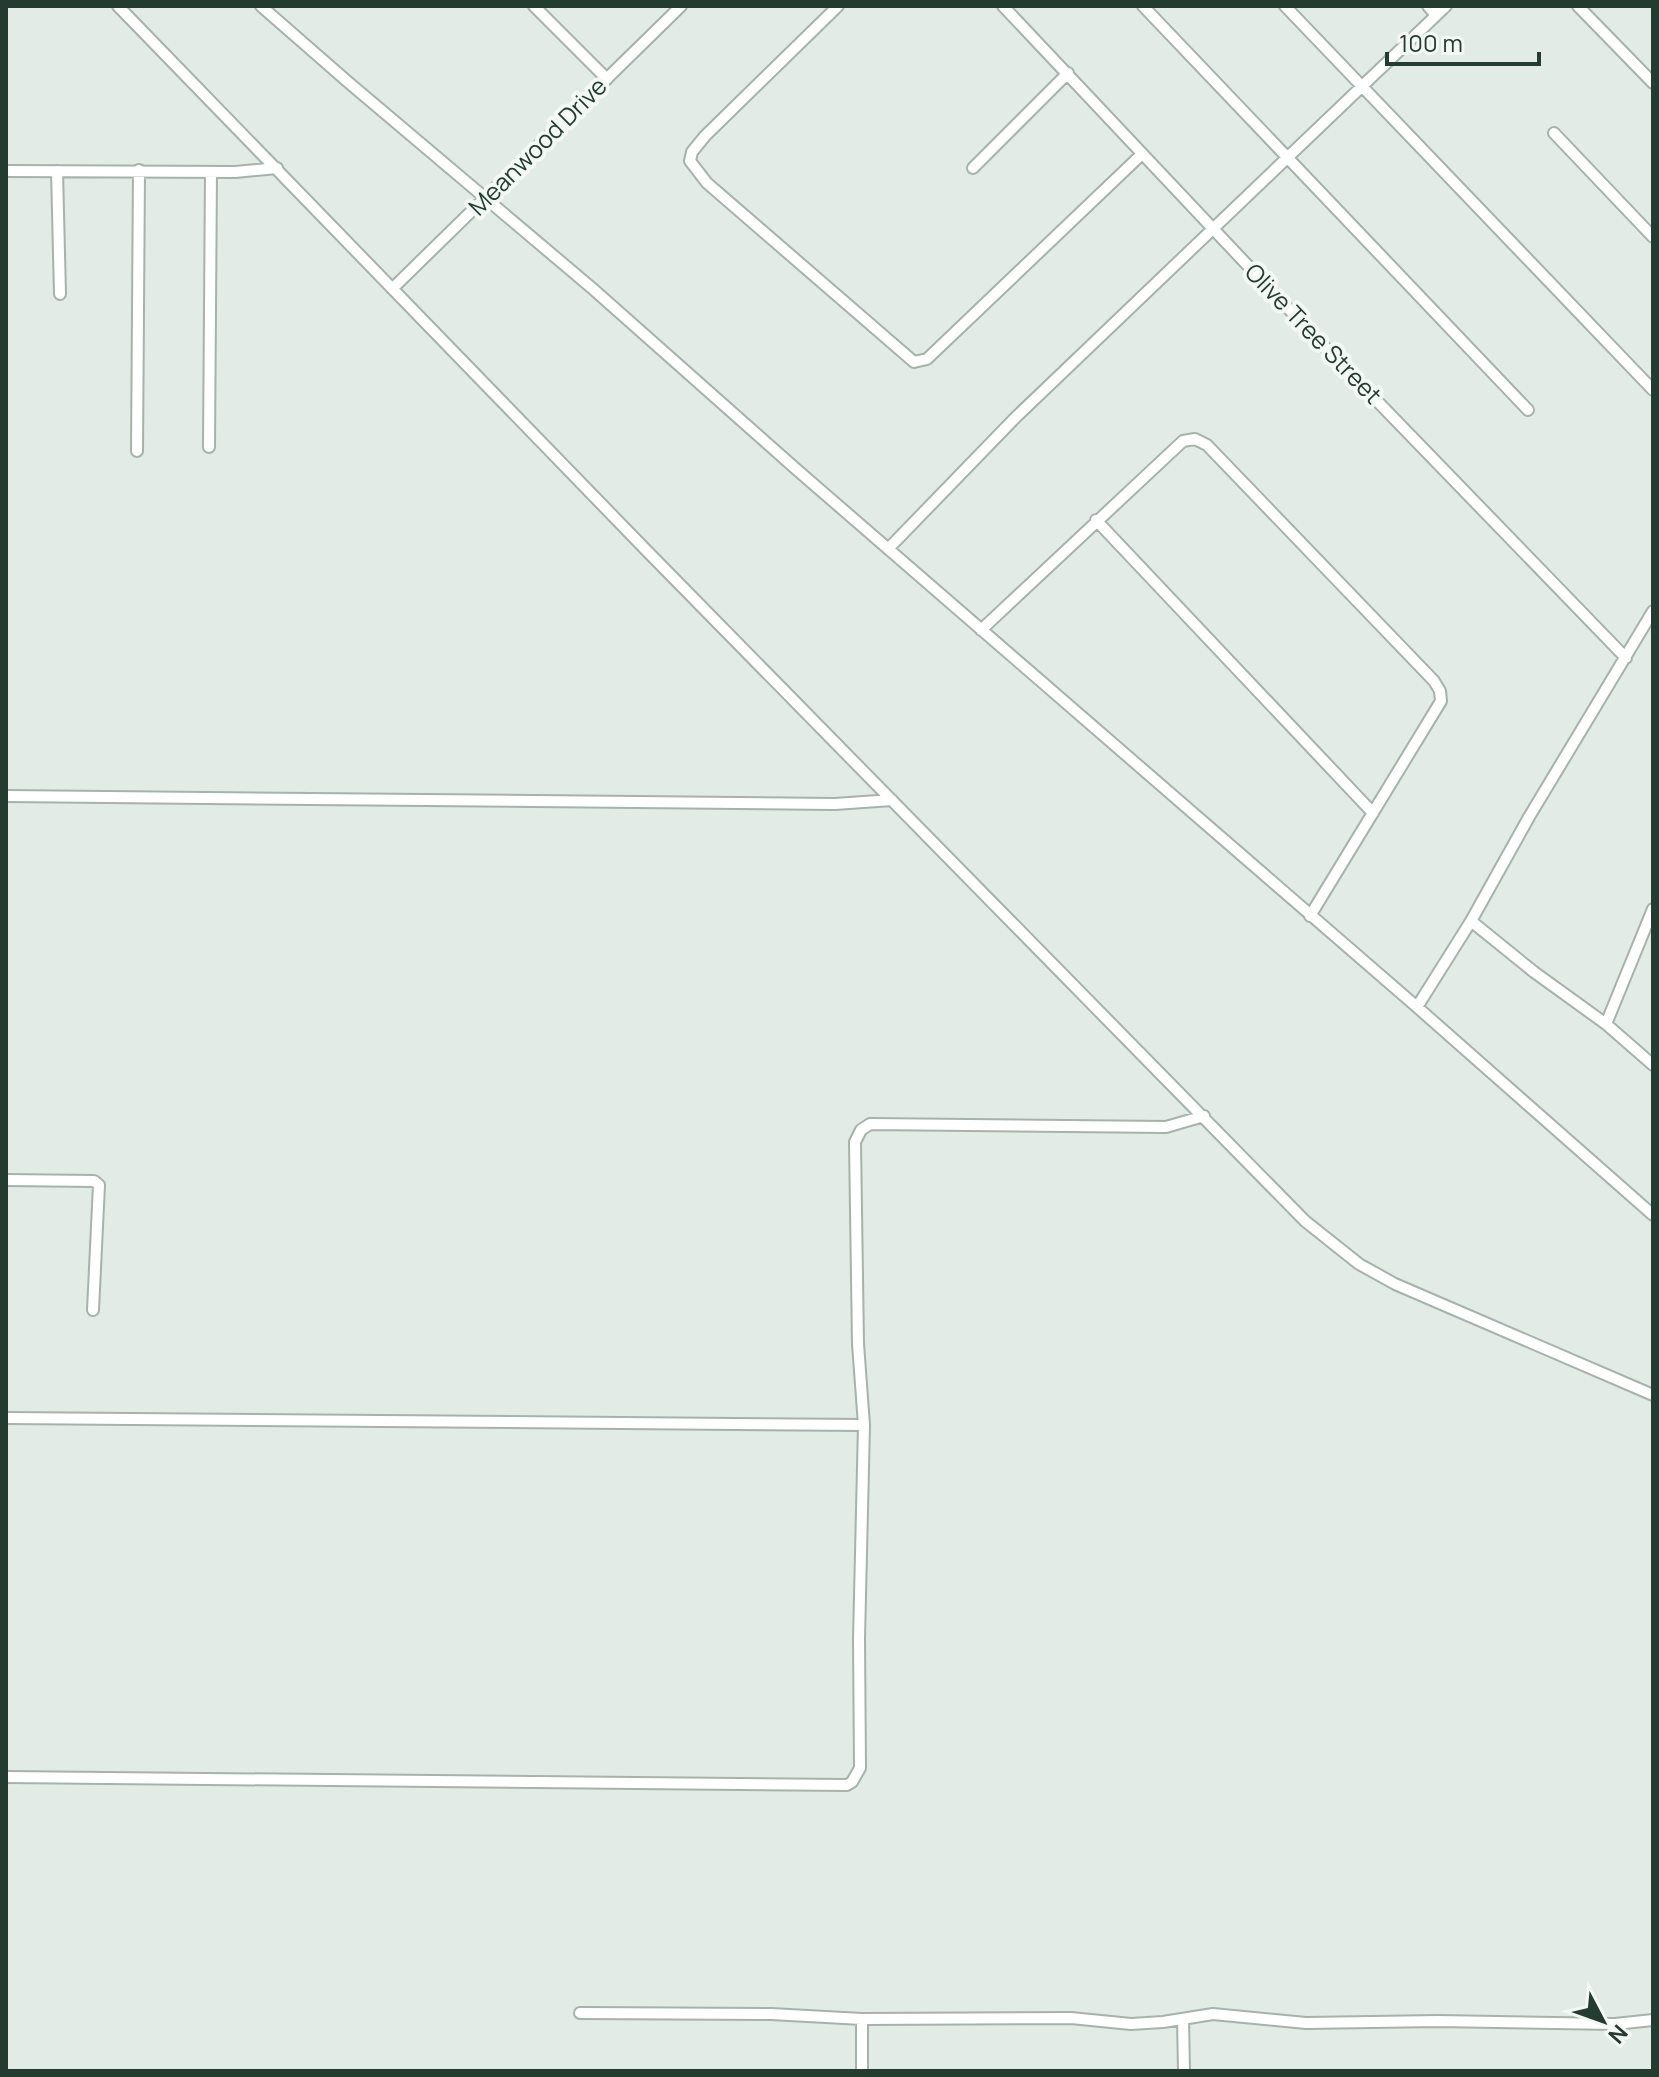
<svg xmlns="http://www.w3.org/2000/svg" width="1659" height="2077" viewBox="0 0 1659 2077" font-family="Manrope,sans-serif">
<rect width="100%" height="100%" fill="#e2ebe5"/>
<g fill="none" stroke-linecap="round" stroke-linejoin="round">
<g stroke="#a5b3ab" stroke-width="14">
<path id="minor" d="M118,6L646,550L1305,1221L1359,1264L1395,1284L1653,1395
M261,6L348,82L593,289L796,469L1417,1007L1653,1215
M534,6L607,79
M838,6L705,136L692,152L690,161L707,183L914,362L927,359L1142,154
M1003,6L1318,340L1626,658
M1143,6L1528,410
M1285,6L1653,390
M1428,6L1436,15
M1578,6L1653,83
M1554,133L1653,237
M973,168L1068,73
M6,171L235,172L277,168
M57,171L60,294
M393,288L681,6
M209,447L211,172
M137,451L139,170
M1096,520L1373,813
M888,549L1015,418L1446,6
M981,630L1183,441L1195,439L1207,445L1434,681L1440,691L1441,701L1310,916
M6,796L835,804L892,800
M1471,921L1534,972L1606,1024L1653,1065
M1417,1007L1471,921L1529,817L1653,611
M1606,1024L1653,909
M6,1180L94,1181L99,1185L93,1310
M6,1418L864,1425
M6,1777L847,1785L852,1782L860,1768L859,1639L864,1425L858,1344L855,1142L861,1130L870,1124L1166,1127L1204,1116
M580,2013L771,2014L862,2019L1071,2018L1131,2024L1163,2022L1213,2014L1306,2023L1438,2021L1615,2024L1653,2020
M1183,2019L1184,2071
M862,2071V2019"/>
</g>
<use href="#minor" stroke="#fff" stroke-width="10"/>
</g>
<g text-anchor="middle" stroke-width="8" stroke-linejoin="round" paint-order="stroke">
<g font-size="24" fill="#243b2f" stroke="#f3f8f4">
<text transform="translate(538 147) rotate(-45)" y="8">Meanwood Drive</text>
<text transform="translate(1313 334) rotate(46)" y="8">Olive Tree Street</text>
</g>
</g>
<rect width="1659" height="2077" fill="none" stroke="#243b2f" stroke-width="16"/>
<g transform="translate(1603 2021) rotate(131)" stroke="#f3f8f4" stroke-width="6" paint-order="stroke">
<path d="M0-6L14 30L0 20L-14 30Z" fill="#243b2f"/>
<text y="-12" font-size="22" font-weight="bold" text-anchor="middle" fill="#243b2f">N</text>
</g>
<path d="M1387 52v12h152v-12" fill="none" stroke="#243b2f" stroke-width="4"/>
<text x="1399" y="52" font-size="24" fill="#243b2f" stroke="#f3f8f4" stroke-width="6" paint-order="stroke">100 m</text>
</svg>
